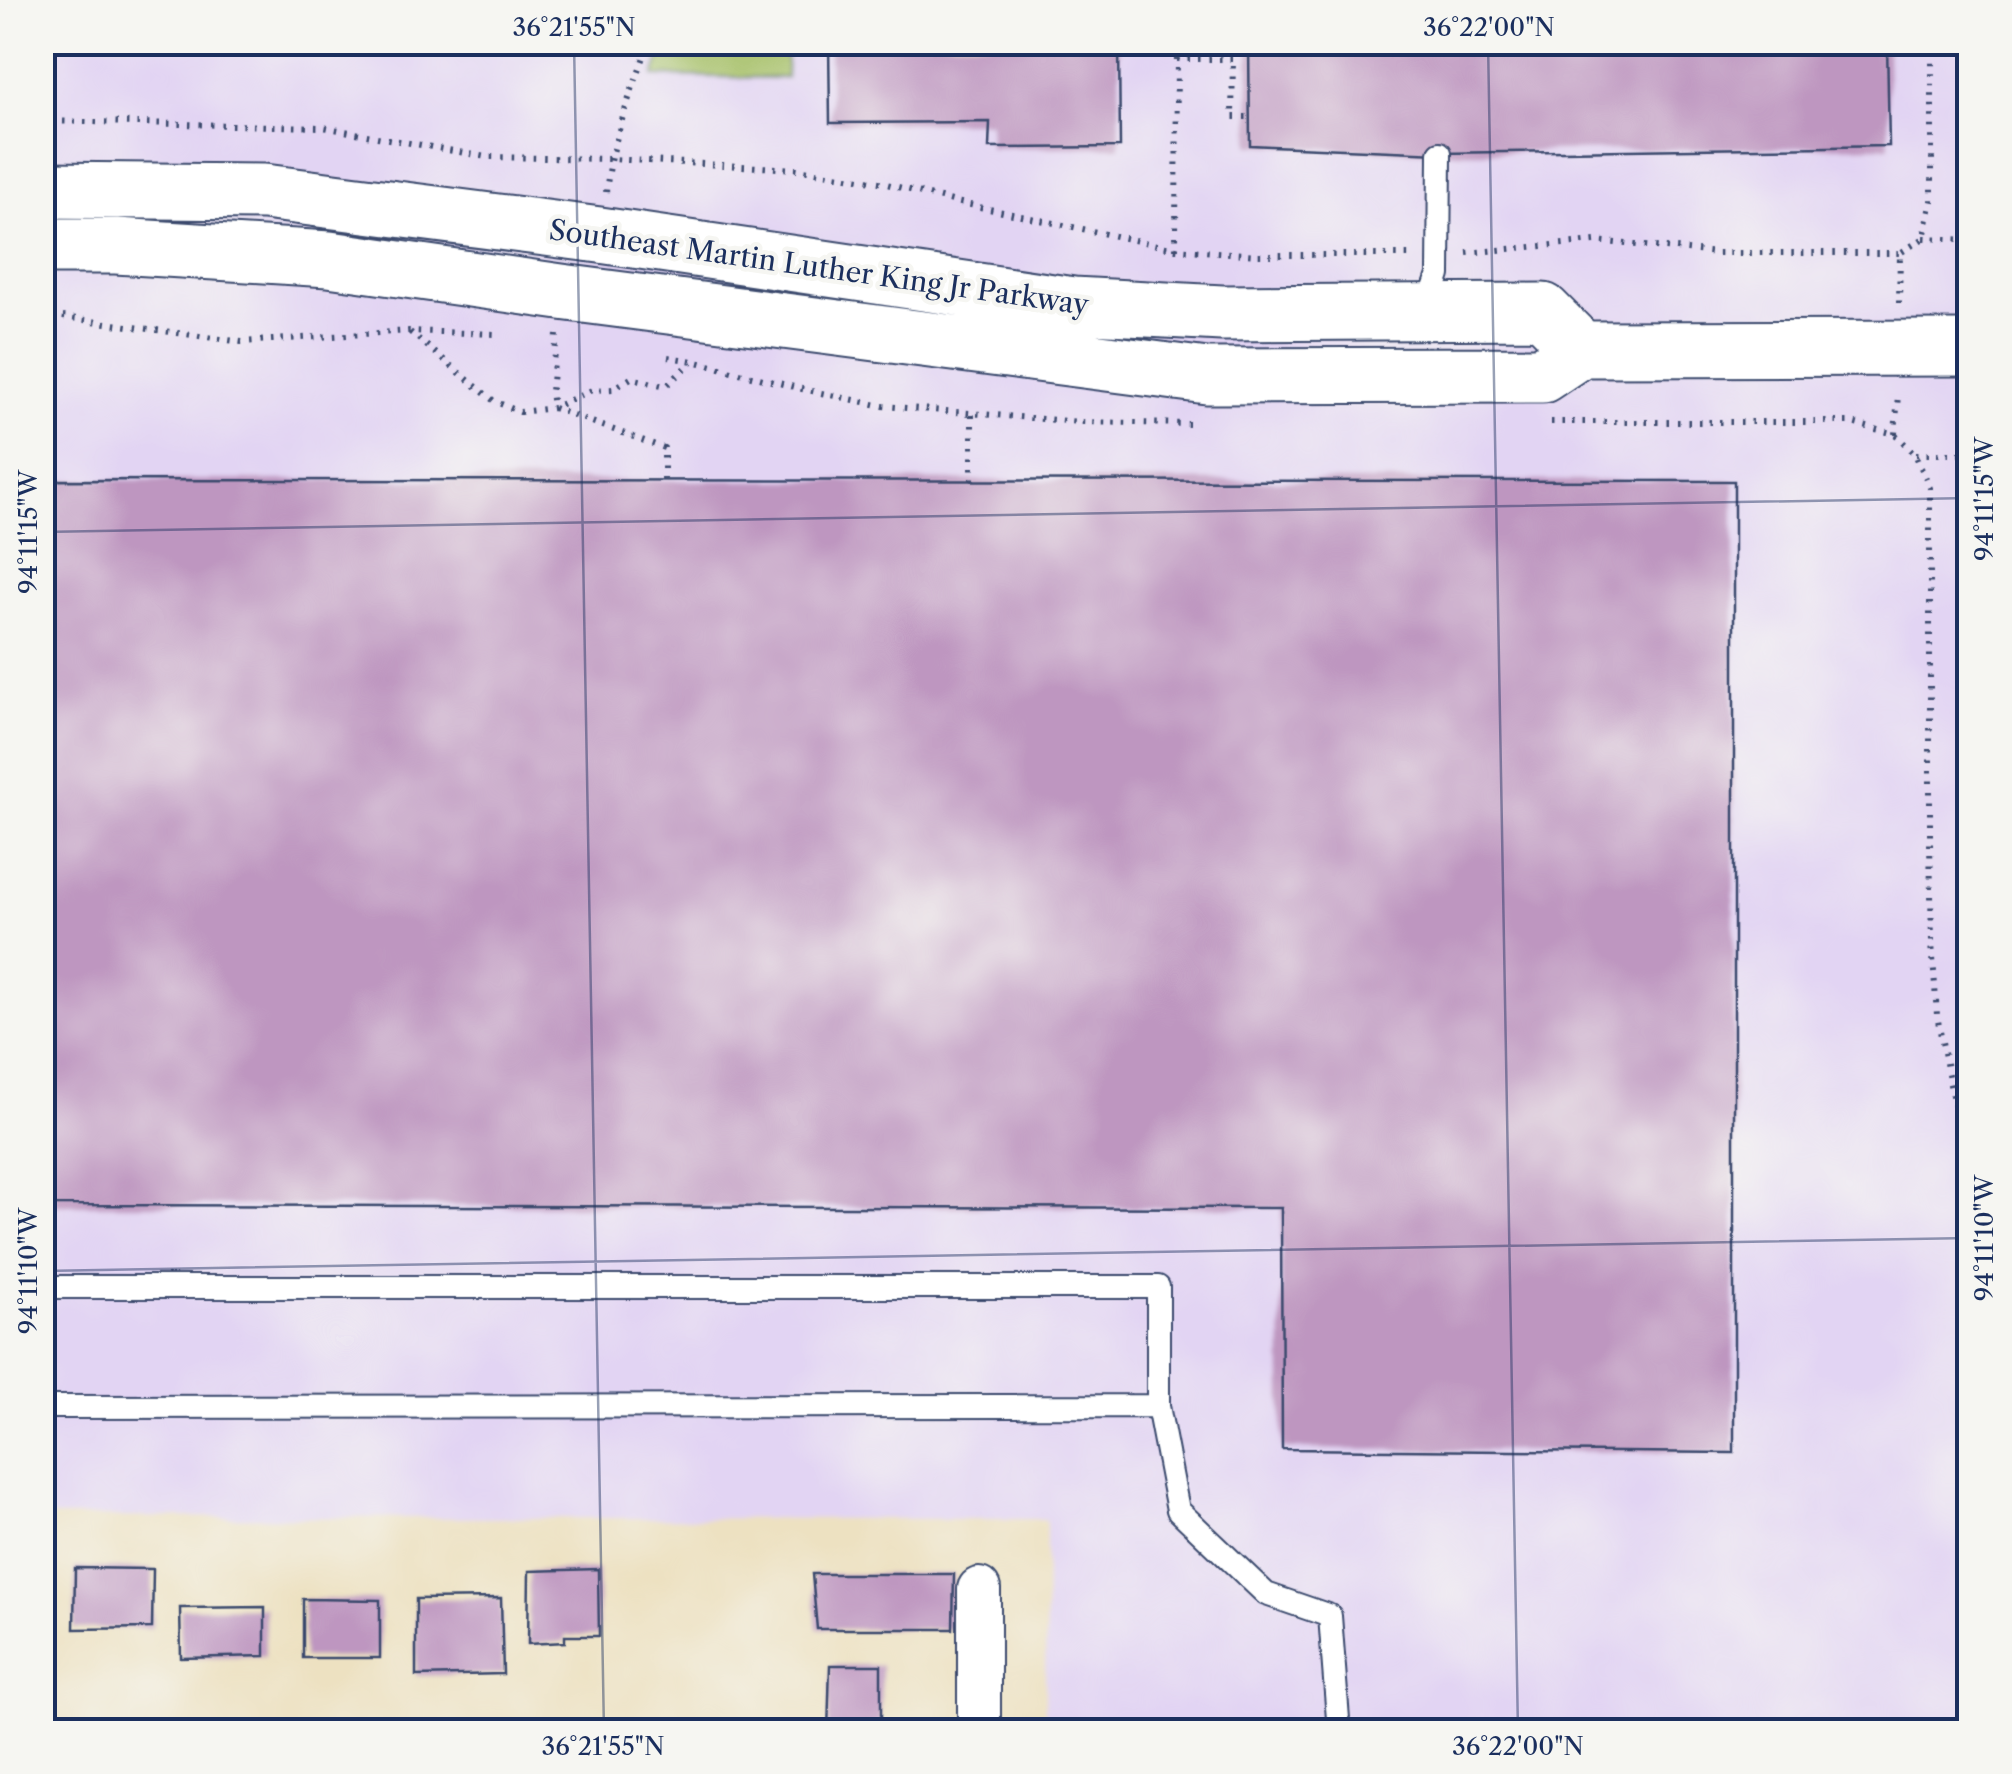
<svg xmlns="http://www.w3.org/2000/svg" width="2012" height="1774" viewBox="0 0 2012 1774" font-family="'Libre Caslon Text',serif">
<rect width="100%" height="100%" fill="#f6f6f2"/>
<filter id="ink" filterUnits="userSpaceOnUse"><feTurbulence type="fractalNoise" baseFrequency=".01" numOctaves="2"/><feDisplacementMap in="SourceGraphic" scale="20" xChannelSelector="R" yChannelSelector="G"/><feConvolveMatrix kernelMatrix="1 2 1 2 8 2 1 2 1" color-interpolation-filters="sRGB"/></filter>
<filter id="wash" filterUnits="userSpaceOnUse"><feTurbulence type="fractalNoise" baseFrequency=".0048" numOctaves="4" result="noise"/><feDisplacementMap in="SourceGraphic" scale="40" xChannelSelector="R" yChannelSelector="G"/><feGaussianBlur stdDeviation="2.25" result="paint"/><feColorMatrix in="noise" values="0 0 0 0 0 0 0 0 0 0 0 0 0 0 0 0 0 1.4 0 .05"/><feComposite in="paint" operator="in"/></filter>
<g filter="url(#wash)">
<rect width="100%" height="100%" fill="#ede1c1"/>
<path fill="#e2d4f3" d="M43,43H1969V1731H1045L1046,1519L43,1517Z"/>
<path fill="#a6c067" stroke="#607862" stroke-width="2.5" d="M665,43H787L786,78L654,76Z"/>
<g id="blocks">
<path fill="#be96c0" d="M829,42H1119L1120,147L989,148L990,122L830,123Z
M1249,42H1887L1889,146L1440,153L1250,145Z
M42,480L1734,481V1453L1282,1449L1281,1208L42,1205Z
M75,1568L153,1569L152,1628L74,1629Z
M598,1569L599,1636H565V1642L528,1644L529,1571Z
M812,1574H954L953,1629H817Z
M501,1598L503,1674L416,1676V1599Z
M303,1599L380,1600V1658H303Z
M265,1607V1656L181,1658L180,1608Z
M830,1665H881V1732H828Z"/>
</g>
</g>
<g filter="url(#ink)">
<use href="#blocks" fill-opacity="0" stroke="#3a4a6d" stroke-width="2.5"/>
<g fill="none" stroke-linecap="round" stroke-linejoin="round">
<g stroke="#3a4a6d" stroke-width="26">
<path id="service" d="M1427,309L1439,275L1440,153
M42,1287H1158V1406
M42,1407L1158,1406L1178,1510L1266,1594L1330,1616L1339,1732"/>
</g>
<g stroke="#3a4a6d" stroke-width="46">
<path id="minor" d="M979,1732V1589"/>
</g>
<g stroke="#3a4a6d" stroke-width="59">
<path id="tertiary" d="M42,190L264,192L600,235L1073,305L1222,313L1543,311L1581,349
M42,246H116L329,259L561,292L1207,376L1542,375L1581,349L1970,348"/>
</g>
<path stroke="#3a4a6d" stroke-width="6" stroke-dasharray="2.5 8" stroke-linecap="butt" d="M360,42V47L648,46
M1177,59H1233L1232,117H1250
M42,121L323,127L486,157L610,159L797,169L879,182L956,202L1176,249L1257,255H1409
M606,192C612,141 630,95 648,46
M1924,238L1970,240
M1176,249L1177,42
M1467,253L1595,241L1717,253H1900
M1899,303L1900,253L1924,238L1932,201V42
M42,314L242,342L409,331L497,334
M410,332L494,401L520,412L553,408L592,390L613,389L631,378L666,386L692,362
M557,335L551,391L553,408L664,448V480
M668,357L693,361L802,389L883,406L1080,422L1189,424
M1551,422H1848L1895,434L1915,454L1930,488V843L1932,943L1937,1015L1951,1090L1970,1167
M1895,434L1898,395
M1916,454H1970
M972,480V414"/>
<use href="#service" stroke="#fff" stroke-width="22"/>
<use href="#minor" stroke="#fff" stroke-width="42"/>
<use href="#tertiary" stroke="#fff" stroke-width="55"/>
</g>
</g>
<path fill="none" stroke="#1b2f5e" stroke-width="2.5" stroke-opacity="0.45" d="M574,42L604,1732M1488,42L1518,1732M42,532L1970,498M42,1271L1970,1238"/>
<g text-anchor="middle" stroke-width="9" stroke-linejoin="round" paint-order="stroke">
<g font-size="28" fill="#1b2f5e" stroke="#f6f6f2">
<text transform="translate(819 267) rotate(8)" y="10">Southeast Martin Luther King Jr Parkway</text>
</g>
</g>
<rect width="2012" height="1774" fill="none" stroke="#f6f6f2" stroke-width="110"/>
<rect x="55" y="55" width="1902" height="1664" fill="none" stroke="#1b2f5e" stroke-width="4"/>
<g font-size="25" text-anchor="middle" fill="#1b2f5e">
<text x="574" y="36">36°21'55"N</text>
<text x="1489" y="36">36°22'00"N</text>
<text transform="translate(1984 499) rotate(-90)" y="9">94°11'15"W</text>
<text transform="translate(28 532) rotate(-90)" y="9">94°11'15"W</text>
<text transform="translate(1984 1238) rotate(-90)" y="9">94°11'10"W</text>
<text transform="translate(28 1271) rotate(-90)" y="9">94°11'10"W</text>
<text x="603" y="1755">36°21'55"N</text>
<text x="1518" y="1755">36°22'00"N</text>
</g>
</svg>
